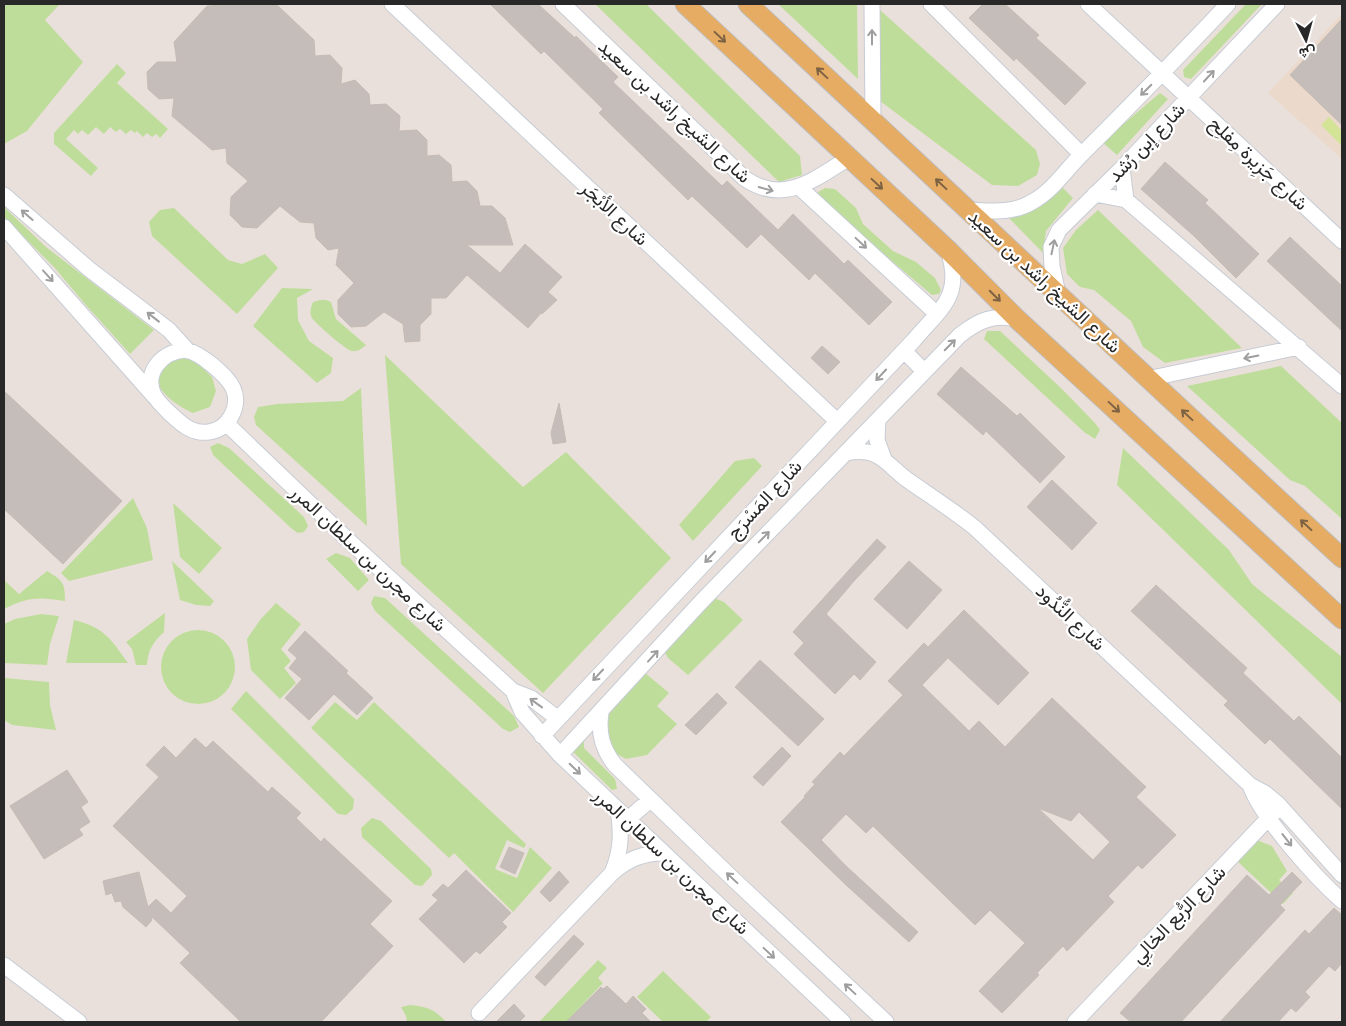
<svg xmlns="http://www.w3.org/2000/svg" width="1346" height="1026" viewBox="0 0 1346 1026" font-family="Karla,Vazirmatn,sans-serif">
<rect width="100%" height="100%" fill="#eae0db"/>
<path fill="#ebd9cb" d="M1342,14V159L1268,93Z"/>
<path fill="#bfdd9a" d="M6,4H60L45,20L83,62L27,131L4,144V7Z
M595,4H646L800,156L802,175L779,182Z
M778,4H857L858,79Z
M1246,4H1262L1191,79L1184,77L1183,70Z
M880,10L1036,150L1040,164L1037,175L1018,186L992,185L880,101Z
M117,64L126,73L117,83L168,129L160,138L156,134L152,137L147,133L143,137L137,131L135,133L131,130L126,134L120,129L116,132L110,127L104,134L96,127L88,135L82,130L78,134L74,130L66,139L98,168L91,176L54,144V133Z
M1160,93L1168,99L1117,155L1102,142Z
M825,188L835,189L856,208L863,224L893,251L916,262L935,278L941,290L939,294L932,295L821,201L818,192Z
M1063,188L1073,198L1046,231L1043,253L1007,216L1031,211Z
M4,207L46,247L154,330L130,354L85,304L54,267L4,217Z
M174,208L228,260L242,264L265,254L278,268L237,314L152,236L149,222L160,210Z
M1098,210L1242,348L1165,363L1143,347L1131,321L1094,290L1080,287L1067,274L1063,248L1076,230Z
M282,288L313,289L297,298L298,320L309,341L333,358L331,373L317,383L253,326Z
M320,300H326L331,302L336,319L366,345C363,348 358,352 352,351C347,351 315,323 312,318C309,313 311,307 313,302Z
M987,331H1000L1063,390L1095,423L1100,430L1095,439L1084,432L984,339Z
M385,355L523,487L566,452L671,558L543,693L401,564Z
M190,356L212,377L216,391L210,407L193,413C179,407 154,391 156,373C156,369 159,364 160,361Z
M1281,366L1342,423V519L1305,486L1290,480L1187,386Z
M361,388L367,526L256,425L254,417L258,407L277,404L343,401Z
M218,443L229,448L304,517L308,526L304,532L298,533L292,529L213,455L210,447Z
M1123,448L1229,550L1252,584L1342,657V704L1117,485Z
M754,458L762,466L693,541L679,525L735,461Z
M133,498L147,528L153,560L69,581L61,573Z
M173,503L222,548L199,574L180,557Z
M336,553L350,558L369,580L358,591L326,559Z
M172,561L214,601L210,606L196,605L180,600Z
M47,571C63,581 65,582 65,601C38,597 29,597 4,609V580L19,594Z
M374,596L385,598L514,716L519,727L510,732L503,729L375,611L371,603Z
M712,597L724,602L743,620L688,675L668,658L664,651Z
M276,603L301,624L281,649L291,661L284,668L296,683L280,699L251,670L247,639L260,620Z
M165,613L164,632C153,642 148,650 147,665H136L132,649L126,642Z
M41,614L59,616L50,644L47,665L4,663V624L15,619Z
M74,620C105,628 110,638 128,663H66Z
M161 667a37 37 0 1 1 74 0a37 37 0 1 1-74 0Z
M644,672L669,693L657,706L677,724L647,755L626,759L604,747L603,704Z
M4,678L49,682L50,705L56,730L12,725L4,720Z
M246,691L354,799L353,809L346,815L338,814L231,709Z
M335,702L357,720L374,702L526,844L524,848L507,840L495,869L517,878L530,847L552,868L513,912L454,853L449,858L311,728Z
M584,737V748L615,779L617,789L612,790L568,747Z
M372,818L381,821L431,869L432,875L422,886L415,885L362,837L361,828Z
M1254,839L1272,846L1287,871L1279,880L1293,893L1283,904L1235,859Z
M598,960L607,968L598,978L603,983L566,1022H542L540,1021Z
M663,971L711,1017L706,1022H663L637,997Z
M410,1005C426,1006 436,1010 446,1022H407L406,1016L401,1007Z"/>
<path fill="#d4e497" d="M1329,117L1342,131V146L1321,125Z"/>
<path fill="#c5bdba" stroke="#c5bcb5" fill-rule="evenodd" d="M223,4H276L314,40L315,56L330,55L342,68L341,84L355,80L369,94L370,105L386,104L400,116L399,131L417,130L427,140V156L439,155L451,165L452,182L467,181L477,191L480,206H492L505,218L513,245H467L500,273L525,244L562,277L548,292L557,300L542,314L541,313L528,328L467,275L446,298H431V314L420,325V341L405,342L403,324L384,312L366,326L351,327L338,314V300L354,283L336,265L339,248L328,250L316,238L314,223L300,222L280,206L257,228L242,227L230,215L231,197L248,181L227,163L226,148L212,150L172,116L174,98L159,99L148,89L147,72L157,62H177L174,42L207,6L223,5Z
M490,4H538L575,38L576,36L618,77L613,82L722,186L727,181L778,230L793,214L844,264L848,260L892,302L869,325L815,273L809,280L761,234L747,248L692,196L688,200L599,113L603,109L544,51L541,54Z
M983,4H1005L1039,35L1036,38L1086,83L1065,105L1016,58L1014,61L969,18Z
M1342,19V125L1290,75Z
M1165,162L1208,200L1205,203L1259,254L1236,278L1194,236L1141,189Z
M1290,237L1342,286V331L1267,261Z
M822,346L840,362L828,374L811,358Z
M961,367L1017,416L1020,413L1065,457L1040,483L986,431L983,435L937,394Z
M4,391L122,501L63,564L4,509Z
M559,403L566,442L553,444L551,433Z
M1052,480L1097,523L1072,550L1027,507Z
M877,539L886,547L854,581L826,614L876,662L860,680L854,674L835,694L794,654L804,643L793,632Z
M909,561L942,590L907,629L874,599Z
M1156,585L1247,668L1243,673L1294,721L1299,716L1342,758V809L1270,739L1265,744L1224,705L1228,701L1131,611Z
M964,610L1029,673L998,705L948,658L922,685L969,731L979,721L1005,747L1052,698L1146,787L1136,797L1176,835L1142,869L1138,865L1108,896L1114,902L1067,951L1063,946L1037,973L1039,975L1002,1013L979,991L1025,943L990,910L975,925L873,826L866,833L846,814L821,840L845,865L918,932L909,942L846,885L781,822L805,797L804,796L815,784L812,782L840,752L844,756L903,695L888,681L924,643L928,647ZM1038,808L1071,821L1079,812L1110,842L1093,860Z
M305,631L348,671L346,673L373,698L357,715L334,694L309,720L285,698L302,679L289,668L297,658L288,650Z
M760,660L824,719L798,746L735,687Z
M717,693L727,703L696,735L685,725Z
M195,738L206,748L213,741L268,792L272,787L301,813L296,818L321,842L324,838L392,901L370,924L393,946L321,1022H241L180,963L190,953L151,916L152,920L146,927L123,907L121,901L115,902L112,893L106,895L103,881L139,872L148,907L156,899L171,913L187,896L113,826L159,777L146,765L164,746L176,758Z
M782,747L791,756L763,786L753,777Z
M67,770L88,802L81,807L90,822L79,829L83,835L44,859L10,806Z
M509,847L524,853L515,874L500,867Z
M466,870L511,913L502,922L507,927L480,954L476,951L464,963L419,919L438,900L432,895L443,884L448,888Z
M559,871L569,882L550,902L540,892Z
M1292,872L1302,882L1280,905L1285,910L1181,1022H1131L1120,1013L1247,875L1269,895Z
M1334,908L1342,915V963L1335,971L1329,966L1305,992L1310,997L1296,1012L1291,1008L1278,1022H1220L1305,930L1309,934Z
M574,935L584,944L545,986L535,977Z
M607,986L626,1004L633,996L646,1009L642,1013L651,1022H566L601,987L603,989Z
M514,1004L525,1016L519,1022H496Z"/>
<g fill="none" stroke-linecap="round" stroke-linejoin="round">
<g stroke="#c6ccd5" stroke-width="17">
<path id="minor" d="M392,4L837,421
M563,4L744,178C784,206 814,179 849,158
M872,4L873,120
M931,4L1081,154
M1088,4L1342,241
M1122,168L1126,200
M799,187L937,314
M1095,194L1126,200L1342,386
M4,195L89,269L169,330L188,351
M969,210C991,211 1012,214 1032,202C1053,191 1067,168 1084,152C1133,103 1181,54 1228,4
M4,227L154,396
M1058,294L1052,266L1051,247L1059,230L1122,168L1277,4
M186,350C200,353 226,374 233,388C241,406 229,429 209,432C202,433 196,432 190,429C181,425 158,403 154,395C143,372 163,351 186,350Z
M904,351L924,371
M1147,379L1299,347
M878,420L877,440L884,459
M226,423L347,539L513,691L531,698L557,718
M846,453C856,451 866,450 876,455C887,460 898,474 909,481C932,497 954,511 975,528L1250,785L1265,793L1278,804L1342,875
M513,691L522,712L560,755L843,1022
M601,713C598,733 602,749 615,765L731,877L886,1022
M542,736L914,340C942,307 963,296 948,250
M560,755L700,603L960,335C979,320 994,314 1017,319
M1250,785C1261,817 1316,878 1342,901
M628,819L650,800
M612,873C621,852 622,833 618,810
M4,965L79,1022
M479,1013L612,873C628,859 643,853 664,853
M1075,1022L1280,806"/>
</g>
<g stroke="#bebebe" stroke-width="21">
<path id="major" d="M685,4L947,249L1017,319L1342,619
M748,4C946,189 1143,375 1342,558"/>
</g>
<use href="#minor" stroke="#fff" stroke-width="15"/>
<use href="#major" stroke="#e6ac63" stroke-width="19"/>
</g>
<defs><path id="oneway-shaft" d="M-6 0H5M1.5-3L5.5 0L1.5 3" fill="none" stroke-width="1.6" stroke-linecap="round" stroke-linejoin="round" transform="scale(1.25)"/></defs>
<g stroke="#7d6343">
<use href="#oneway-shaft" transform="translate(720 37) rotate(43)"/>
<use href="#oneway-shaft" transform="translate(822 73) rotate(-137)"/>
<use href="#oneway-shaft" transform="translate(877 184) rotate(43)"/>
<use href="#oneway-shaft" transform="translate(941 184) rotate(-137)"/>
<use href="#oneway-shaft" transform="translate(995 296) rotate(45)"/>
<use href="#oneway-shaft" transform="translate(1114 407) rotate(43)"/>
<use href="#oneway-shaft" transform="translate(1187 415) rotate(-137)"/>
<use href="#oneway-shaft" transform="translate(1306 525) rotate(-137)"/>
</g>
<g stroke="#9e9e9e">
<use href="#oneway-shaft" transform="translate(872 37) rotate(-90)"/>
<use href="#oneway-shaft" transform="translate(1209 76) rotate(-47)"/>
<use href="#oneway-shaft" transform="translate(1146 90) rotate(135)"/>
<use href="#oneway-shaft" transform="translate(766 189) rotate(15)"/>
<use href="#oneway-shaft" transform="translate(27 215) rotate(-139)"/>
<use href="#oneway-shaft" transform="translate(861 243) rotate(43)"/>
<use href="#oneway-shaft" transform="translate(1053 247) rotate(-78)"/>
<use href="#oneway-shaft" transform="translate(48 276) rotate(48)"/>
<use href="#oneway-shaft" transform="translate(153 317) rotate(-142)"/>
<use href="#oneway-shaft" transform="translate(950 345) rotate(-45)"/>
<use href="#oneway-shaft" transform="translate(1251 357) rotate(169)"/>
<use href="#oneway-shaft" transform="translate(881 375) rotate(133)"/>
<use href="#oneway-shaft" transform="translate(764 537) rotate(-46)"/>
<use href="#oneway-shaft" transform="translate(710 557) rotate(133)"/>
<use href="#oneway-shaft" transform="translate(653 656) rotate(-48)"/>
<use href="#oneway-shaft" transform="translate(598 675) rotate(133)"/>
<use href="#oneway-shaft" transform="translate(536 703) rotate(-144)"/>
<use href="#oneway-shaft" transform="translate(575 769) rotate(44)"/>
<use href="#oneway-shaft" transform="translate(1287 840) rotate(52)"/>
<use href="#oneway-shaft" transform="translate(732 878) rotate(-137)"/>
<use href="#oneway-shaft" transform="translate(769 953) rotate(43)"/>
<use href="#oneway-shaft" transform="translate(850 989) rotate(-137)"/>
</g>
<g text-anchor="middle" stroke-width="4.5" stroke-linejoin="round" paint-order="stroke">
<g font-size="19" fill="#282828" stroke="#fff">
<text transform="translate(675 111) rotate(43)" y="7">شارع الشيخ راشد بن سعيد</text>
<text transform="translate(1146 142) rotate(-46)" y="7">شارع إبن رُشد</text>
<text transform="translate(1259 163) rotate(43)" y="7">شارع جَزِيرة مِفلِح</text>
<text transform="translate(615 213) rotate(43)" y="7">شارع الأبْجَر</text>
<text transform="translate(1045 281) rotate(43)" y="7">شارع الشيخ راشد بن سعيد</text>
<text transform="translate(764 499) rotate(-47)" y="7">شارع المَسْرَج</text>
<text transform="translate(369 558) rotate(43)" y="7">شارع مجرن بن سلطان المرر</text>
<text transform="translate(1071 617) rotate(43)" y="7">شارع النُّدُود</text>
<text transform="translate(672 861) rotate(43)" y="7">شارع مجرن بن سلطان المرر</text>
<text transform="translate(1178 914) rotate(-46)" y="7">شارع الرُّبع الخالِي</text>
</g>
</g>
<rect width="1346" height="1026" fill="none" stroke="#282828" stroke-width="10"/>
<g transform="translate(1306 40) rotate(174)" stroke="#ffffff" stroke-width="4" paint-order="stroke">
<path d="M0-4L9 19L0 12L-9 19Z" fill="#282828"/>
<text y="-8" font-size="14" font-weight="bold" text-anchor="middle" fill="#282828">ش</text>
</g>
</svg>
